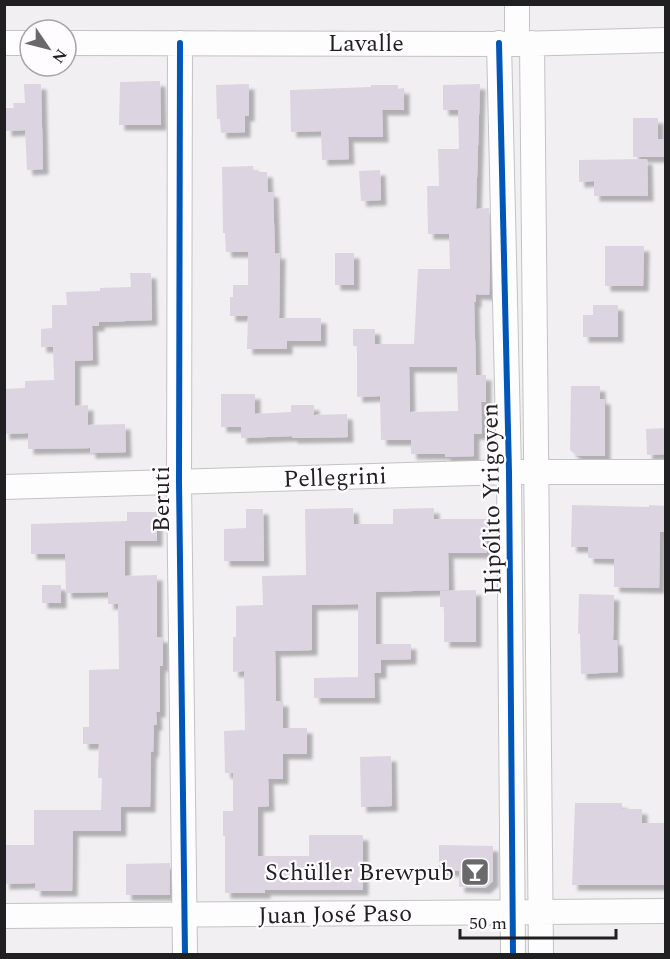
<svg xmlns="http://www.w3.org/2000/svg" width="670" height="959" viewBox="0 0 670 959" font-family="Spectral,serif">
<defs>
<filter id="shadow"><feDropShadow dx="5.5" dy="5.5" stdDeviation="1.5" flood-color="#0004"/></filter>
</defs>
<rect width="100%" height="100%" fill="#f1eff2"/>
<path fill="#ddd4e2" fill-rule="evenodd" filter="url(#shadow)" d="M160,81L161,125H119L120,82Z
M24,84H41L43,169L27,170L25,130L6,131V108H14L13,103H25Z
M249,84V116H245V132L221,133L220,119H217L216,85Z
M480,84L476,209L489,208L490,268L489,295L476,294V302H474L476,375H486V402H481L482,434H474V456L445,457V454H411V440H381L380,396L357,397V346H353V329H375V344H414L418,269H450L449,234H428L427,186H439L438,149H459L458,110H443V85ZM409,367H457L458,411L410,412Z
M371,85H398V89L404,88V110H382L383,137H348L349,159L322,160L321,131L291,132L290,90L371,87Z
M633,118H658V139H666V157H633Z
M647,159L648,196H594V181L579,182V160Z
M253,166L254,172H267L268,192H273L275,254L280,253L279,318H321V341H287V349H247L248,316H230V297H233V285H248V252H226L225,233H223L222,167Z
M380,170L381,200L361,201L359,171Z
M605,246H644L643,286H605Z
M335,253H354V285H335Z
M130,273H151L152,320L99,322V326H92L93,360L75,361V406L88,405V425L125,424L126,452L90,453V448L28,449V433L4,434V389L25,388V381L54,380L53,347H41V329L52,328V305H67L66,292L100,291V288L131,287Z
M593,305H618V337H583V315H593Z
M571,386H600V399H605V456H577L570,450Z
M221,394H255V414L291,412V405H314V415L347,414L348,437L292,438V436L241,438V427H221Z
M666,428V454L647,455L646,429Z
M572,505L649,507V505L666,506V532H660L659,588L614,587V559L588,558V547H571Z
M353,508L354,524H393V509L434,508V519H486L487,553H448L449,590L376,592V644H411V659L381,660V673H374L375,698H314V678L358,677V604L312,605V650L275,651L276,701H283V728H307V754H283V779H268L269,806L258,807V856H309V835H363V890H265V893H225V836H223V811H233V773H225L224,731L245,730L244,671L233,672V637H236V606L263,605L262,576L306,575L305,509Z
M246,509H263L264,561H224V529L246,528Z
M127,512H157V541H125V576L157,575V637H163V666H160V712H156L157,725H154L153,752H151L150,807H121V831H73L72,891H35V883L4,884V845H34V810H101L102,778H98L99,744H83V727H89V670L119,669L118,604H108V592L66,593L65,554H31V524L127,521Z
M42,585H61V603H42Z
M476,590V642H444V607H440V591Z
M579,594L614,595L613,640H617L618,672L581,674L580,634H578Z
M391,756L392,806L361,807L360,757Z
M575,803H622V809H642V823H666V885H572Z
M439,845L493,846V881L485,888L459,887V871H439Z
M170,863V895H126V864Z"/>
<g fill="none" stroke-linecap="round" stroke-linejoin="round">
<g stroke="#c3c2c4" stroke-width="26">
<path id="minor" d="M517,4V44
M4,43H30
M66,43L517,44L666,40
M180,43L179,482L185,954
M499,43L509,472L513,954
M532,43L541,954
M4,487L509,472H666
M4,916L666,911"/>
</g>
<use href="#minor" stroke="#fdfdfd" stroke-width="24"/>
<g stroke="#fefcff" stroke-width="10">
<path id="cycleway" d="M180,43L179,482L185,954
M499,43L509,472L513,954"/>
</g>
<use href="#cycleway" stroke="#0057b8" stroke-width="6"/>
</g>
<defs>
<g id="bar-square" transform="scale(1.5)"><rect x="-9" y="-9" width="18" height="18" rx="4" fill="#69686a" stroke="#fefcff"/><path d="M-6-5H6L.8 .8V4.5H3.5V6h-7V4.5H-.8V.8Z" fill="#fff"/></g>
</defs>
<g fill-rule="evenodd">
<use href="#bar-square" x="475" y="872"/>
</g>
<g text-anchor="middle" stroke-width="4.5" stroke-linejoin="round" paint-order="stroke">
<g font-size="24" fill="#201f21" stroke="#fefcff">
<text x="366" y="51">Lavalle</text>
<text transform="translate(335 477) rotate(-2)" y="8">Pellegrini</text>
<text transform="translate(161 499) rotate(-90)" y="8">Beruti</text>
<text transform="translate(491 499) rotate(-91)" y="8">Hipólito Yrigoyen</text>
<text transform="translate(335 914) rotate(-1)" y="8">Juan José Paso</text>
</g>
<g font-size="24" fill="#201f21" stroke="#fefcff" text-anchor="end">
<text x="454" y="880">Schüller Brewpub</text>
</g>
</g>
<rect width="670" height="959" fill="none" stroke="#201f21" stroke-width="12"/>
<g transform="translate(48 48) rotate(125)"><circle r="28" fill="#fefcff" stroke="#a5a4a6" stroke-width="1.5"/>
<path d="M0-4.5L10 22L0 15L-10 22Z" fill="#69686a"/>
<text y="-9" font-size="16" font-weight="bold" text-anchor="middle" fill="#201f21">N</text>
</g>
<path d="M460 929v9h156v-9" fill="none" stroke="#201f21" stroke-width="3"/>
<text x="469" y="929" font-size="18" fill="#201f21" stroke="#fefcff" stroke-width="4.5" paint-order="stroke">50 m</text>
</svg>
